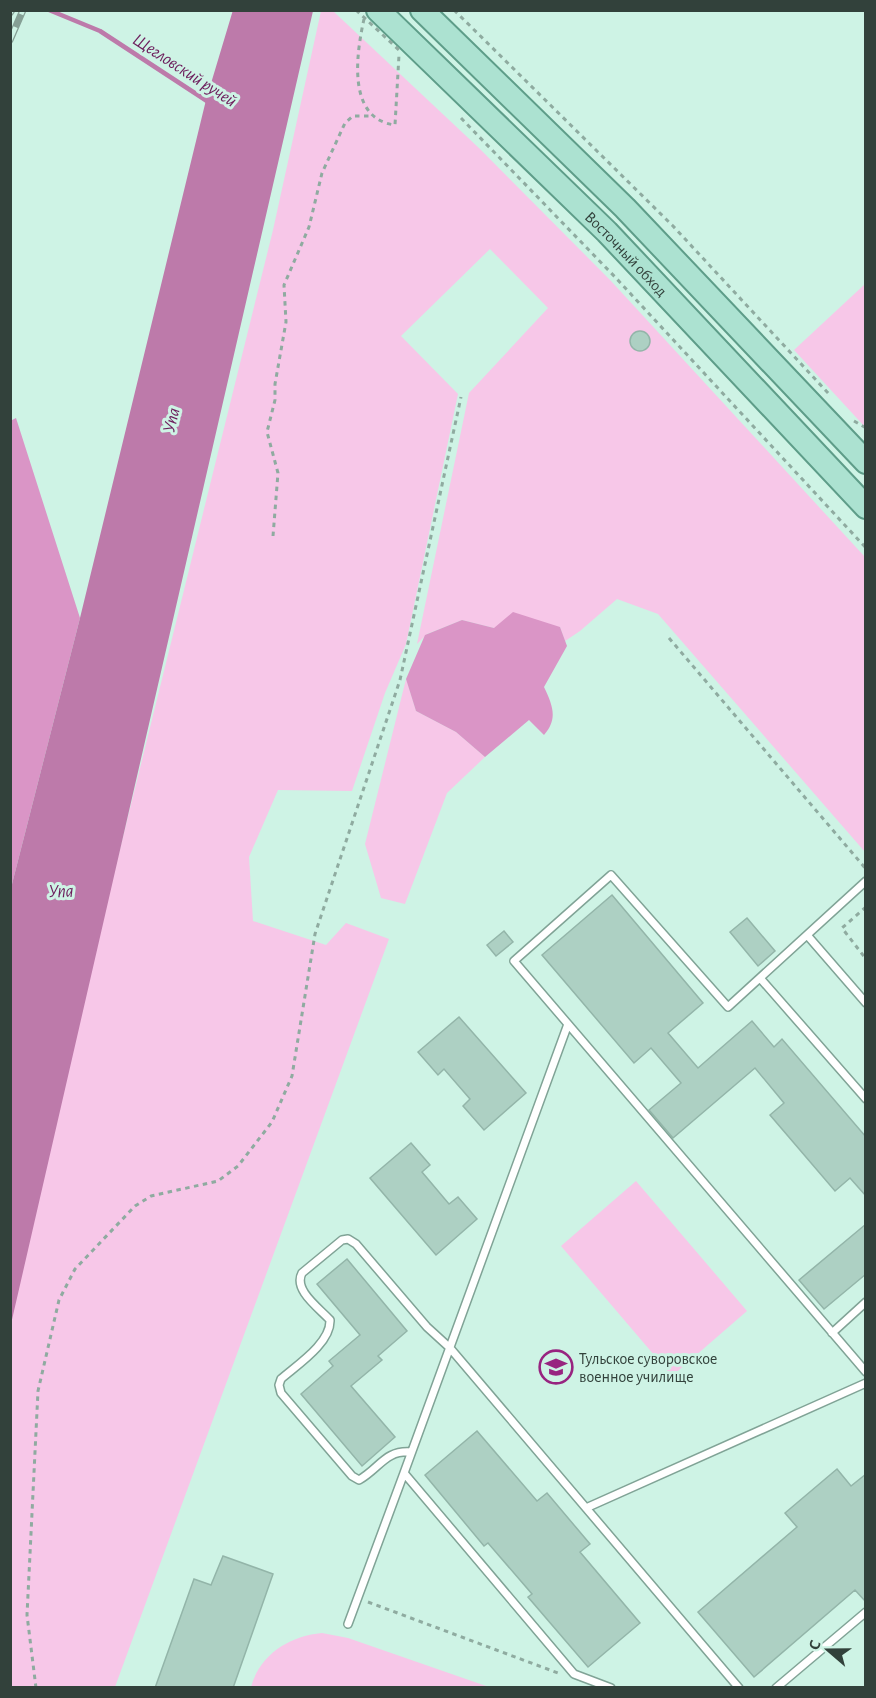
<svg xmlns="http://www.w3.org/2000/svg" width="876" height="1698" viewBox="0 0 876 1698" font-family="'Alegreya Sans',sans-serif">
<rect width="100%" height="100%" fill="#cef3e5"/>
<path fill="#f7c7e8" d="M321,11H333L480,149L611,281L865,557V852L658,614L617,599L580,631L565,641L560,627L494,628L462,620L427,634L417,644L469,393L548,308L490,249L401,336L458,394L406,644L385,693L352,791L278,790L249,857L253,921L326,945L346,923L389,939L115,1687L11,1688V1290L273,230Z
M865,284V427L794,350Z
M406,679L416,711L456,732L485,757L447,793L405,904L381,898L365,844Z
M636,1181L747,1311L672,1376L561,1246Z
M322,1633L348,1638L489,1687H251C260,1654 290,1636 322,1633Z"/>
<path fill="#da95c6" d="M16,418L80,618L11,888L10,421Z
M513,612L560,627L567,646L544,687C553,706 558,719 544,735L529,720L485,757L456,732L416,711L406,679L425,635L462,620L494,628Z"/>
<path fill="#bd7aaa" d="M233,10L313,11L11,1324V888L80,618L206,100Z"/>
<g fill="none" stroke-linecap="round" stroke-linejoin="round">
<path stroke="#bd7aaa" stroke-width="4.5" d="M49,10L100,31L210,103"/>
</g>
<path fill="#add0c3" stroke="#93b5a9" stroke-width="1.5" d="M630 341a10 10 0 1 1 20 0a10 10 0 1 1-20 0Z
M612,895L703,1003L668,1033L698,1068L752,1021L774,1047L782,1039L866,1137V1196L850,1178L835,1191L770,1115L784,1103L755,1068L673,1138L649,1110L681,1083L651,1048L634,1063L542,955Z
M747,918L775,951L758,966L730,932Z
M504,931L513,942L496,956L487,945Z
M459,1017L526,1093L484,1130L463,1106L470,1099L444,1069L438,1075L418,1052Z
M411,1143L430,1165L422,1172L449,1204L458,1197L477,1219L436,1255L370,1178Z
M866,1224V1274L824,1309L799,1280Z
M347,1259L407,1331L378,1356L382,1360L351,1386L395,1437L362,1466L301,1394L333,1366L329,1361L360,1335L317,1284Z
M477,1431L537,1501L547,1493L590,1544L580,1552L640,1623L588,1667L528,1597L532,1594L488,1543L484,1546L425,1475Z
M837,1469L851,1486L866,1474V1602L855,1590L754,1677L698,1612L797,1527L785,1513Z
M223,1556L273,1574L233,1688H155L194,1579L211,1585Z"/>
<g fill="none" stroke-linecap="round" stroke-linejoin="round">
<g stroke="#80a396" stroke-width="10">
<path id="service" d="M866,881L728,1007L611,875L514,961L866,1372
M807,935L866,1003
M760,978L866,1099
M568,1024L404,1473L574,1674L611,1688
M832,1333L866,1302
M411,1452C385,1450 380,1468 359,1480L352,1476L281,1393L279,1385L281,1379C297,1365 331,1343 330,1320C319,1308 293,1290 302,1273L342,1240L348,1239L356,1244L427,1327L450,1348L739,1688
M586,1508L866,1383
M348,1624L404,1473
M776,1688L866,1612"/>
</g>
<g stroke="#5e9d89" stroke-width="26">
<g id="primary">
<path id="s1" d="M378,10L607,232L866,507"/>
<path d="M422,10L625,208L866,462"/>
</g>
</g>
<path stroke="#8faba0" stroke-width="3" stroke-dasharray="4.5 4.5" stroke-linecap="butt" d="M454,10L673,226L829,394
M364,19C356,55 347,119 395,125L399,55
M461,118L616,278L866,548
M854,421L866,428
M273,536L278,473L267,432L275,400V384L286,322L284,285L309,227L322,173L345,123L353,116H372
M669,638L866,869
M866,907L842,928L866,959
M368,1602L558,1673
M36,1688L27,1615L38,1391L59,1300L75,1269L135,1206L151,1196L218,1181L238,1166L272,1122L292,1076L315,934L400,680L461,397"/>
<use href="#service" stroke="#fff" stroke-width="7"/>
<use href="#primary" stroke="#ace2d1" stroke-width="22"/>
<g stroke="#859f95" stroke-width="7">
<path id="rail" d="M10,13L12,10
M10,40L23,10"/>
</g>
<use href="#rail" stroke="#cef3e5" stroke-width="4.5" stroke-dasharray="14" stroke-linecap="butt"/>
<path stroke="#8faba0" stroke-width="3" stroke-dasharray="4.5 4.5" stroke-linecap="butt" d="M356,10L399,50"/>
</g>
<defs>
<g id="university-ring" transform="scale(1.725)"><circle r="9.5" fill="#cef3e5" stroke="#982480" stroke-width="1.5"/><path d="M0-5L7-2L0 1L-7-2ZM-4 1L0 2.5L4 1V4Q0 6-4 4Z" fill="#982480"/></g>
</defs>
<g fill-rule="evenodd">
<use href="#university-ring" x="556" y="1367"/>
</g>
<g text-anchor="middle" stroke-width="6" stroke-linejoin="round" paint-order="stroke">
<g font-size="16" fill="#32413b" stroke="#cef3e5">
<text dy="6" stroke="none"><textPath href="#s1" startOffset="348">Восточный обход</textPath></text>
</g>
<g font-size="16" fill="#32413b" stroke="#cef3e5" text-anchor="start">
<text x="579" y="1364">Тульское суворовское<tspan x="579" dy="18">военное училище</tspan></text>
</g>
<g font-size="18" font-style="italic" fill="#6c1c5b" stroke="#cef3e5">
<text transform="translate(185 70) rotate(33)" y="6">Щегловский ручей</text>
<text transform="translate(171 420) rotate(-77)" y="6">Упа</text>
<text x="61" y="897">Упа</text>
</g>
</g>
<rect width="876" height="1698" fill="none" stroke="#32413b" stroke-width="24"/>
<g transform="translate(828 1650) rotate(290)" stroke="#cef3e5" stroke-width="4.5" paint-order="stroke">
<path d="M0-4.5L10 22L0 15L-10 22Z" fill="#32413b"/>
<text y="-9" font-size="16" font-weight="bold" text-anchor="middle" fill="#32413b">С</text>
</g>
</svg>
